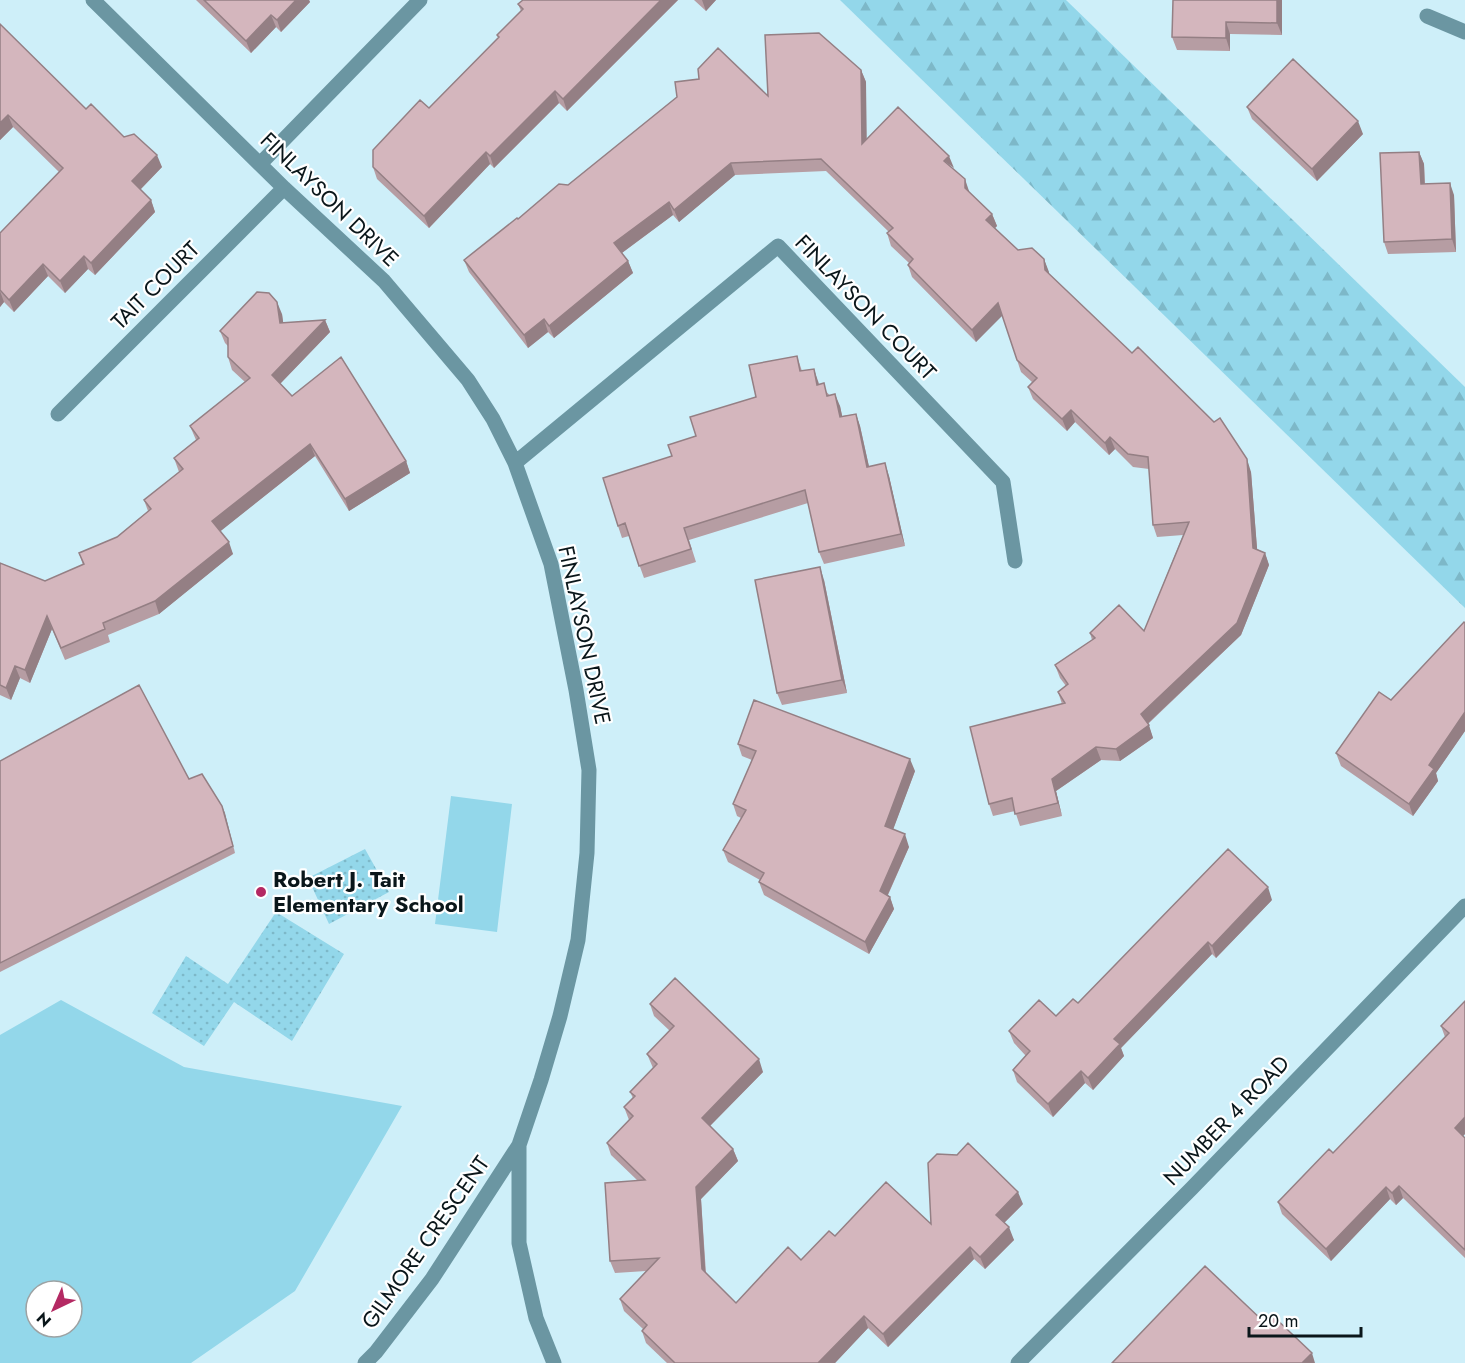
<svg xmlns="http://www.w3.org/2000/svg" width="1465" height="1363" viewBox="0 0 1465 1363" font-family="Jost,sans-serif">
<defs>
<pattern id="grass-dots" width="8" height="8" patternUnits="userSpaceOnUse" patternTransform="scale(1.5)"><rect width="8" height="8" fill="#93d7ea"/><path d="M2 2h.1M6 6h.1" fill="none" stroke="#7db8c8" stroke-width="1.8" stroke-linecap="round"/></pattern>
<pattern id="forest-firs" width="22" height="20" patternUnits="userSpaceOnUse" patternTransform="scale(1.5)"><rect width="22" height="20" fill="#93d7ea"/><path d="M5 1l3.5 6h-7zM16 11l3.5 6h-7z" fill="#7db8c8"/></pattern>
</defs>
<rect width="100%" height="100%" fill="#ceeff9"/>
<path fill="url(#grass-dots)" d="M365,849L389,892L329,924L308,878Z
M276,912L344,954L292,1041L234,1002L204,1046L152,1013L186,956L228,984Z"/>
<path fill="url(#forest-firs)" d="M840,0H1066L1465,387V608Z"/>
<path fill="#93d7ea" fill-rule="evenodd" d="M451,796L512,804L497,932L435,924Z
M61,1000L184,1067L402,1106L295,1291L191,1363H0V1035ZM36,1291H72V1327H36Z"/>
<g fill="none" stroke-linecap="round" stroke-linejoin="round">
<path stroke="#6b96a2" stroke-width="15" d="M93,0L284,188L384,281L468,380L493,419L515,463L551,564L576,690L589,770L587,853L578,940L560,1016L541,1080L519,1145V1243L536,1318L554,1363
M1427,16L1465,32
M260,164L420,0
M58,414L284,188
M515,463L778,246L1003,482L1015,561
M365,1363L376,1352L432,1279L519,1145
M1018,1363L1192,1188L1465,906"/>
</g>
<path fill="#b69da3" d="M196,0H309L310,2L281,32L276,27L251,53Z
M678,0L567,111L559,103L494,168L490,164L429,228L377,179L373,167L429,108L498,38L497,35L521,11L518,4Z
M694,0H716L706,11Z
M1282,0V35L1230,34V51L1177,50L1172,37Z
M0,24L86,109L124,137L162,167L140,190L151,200L155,212L95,275L88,269L65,293L48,276L14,312L4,302L0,307V233L59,172L13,127L0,140Z
M861,70L866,82V139L953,169L969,191V192L992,214L997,226L995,228L1018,250L1044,259L1049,274L1251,472L1257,549L1265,553L1269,565L1241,635L1148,724L1153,738L1120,761L1101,760L1056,791L1062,816L1020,826L1015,811L993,816L989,804L1062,704L1058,692L1066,686L1060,678L1055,665L1092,640L1090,633L1144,631L1183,535L1157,537L1153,525L1149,469L1133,467L1115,449L1109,455L1075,422L1067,431L1033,399L1028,387L1032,382L1021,372L1002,315L976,342L912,277L908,265L909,263L891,246L887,233L889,232L826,171L735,175L679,222L673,215L622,253L628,261L633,273L554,338L548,332L528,348L469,272L464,260L518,219L568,185L768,96Z
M1247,107L1363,134L1317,181L1252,119Z
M1419,152L1424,164L1425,184L1454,195L1456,252L1388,254L1384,242Z
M282,314L283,323L325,320L330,332L280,384L292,396L406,461L410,473L349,511L315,456L220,531L233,554L159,614L108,635L110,642L65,660L52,629L30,683L20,678L11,700L0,695V563L45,581L83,565L79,553L117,537L148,511L144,500L179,472L174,458L196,440L190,426L245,382L232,370L228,357V346L225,343L220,331Z
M797,356L802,371L818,381L819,384L840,406L842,416L856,414L860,426L869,467L889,476L905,546L824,564L819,552L808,503L689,540L696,562L644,578L629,536L622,538L618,526L672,456L696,436L756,397Z
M824,580L847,693L782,705L777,693Z
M1465,623V731L1436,773L1438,781L1413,816L1341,766L1336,753L1391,700Z
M738,744L915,771L893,829L909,847L888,895L890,897L894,909L869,954L764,895L759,882L760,880L728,862L723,850L741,818L737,816L733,804L752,760L742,756Z
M0,761L189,779L222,806L235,853L0,972Z
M1272,900L1216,958L1212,954L1121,1048L1124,1056L1093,1090L1085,1083L1053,1117L1017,1082L1013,1070L1026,1056L1014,1043L1009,1031L1056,1016L1078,1003Z
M1465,1001V1134L1463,1136L1465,1138V1258L1403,1198L1396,1205L1390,1199L1331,1261L1282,1214L1278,1202L1333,1153L1445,1037L1441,1026Z
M650,1004L763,1072L710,1126L733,1149L738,1161L701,1199L706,1273L736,1303L801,1260L835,1236L931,1224L1023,1204L1004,1223L1014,1240L985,1269L974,1259L888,1347L868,1328L835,1363H667L646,1343L642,1331L643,1329L624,1311L620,1299L646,1271L615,1273L610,1261L637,1180L611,1155L607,1143L629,1120L624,1107L633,1098L630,1092L653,1068L647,1054L670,1031L654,1016Z"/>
<path fill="#947f84" d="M296,0H309L310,2L281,32L277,20Z
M661,0H678L567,111L563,99Z
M702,0H716L706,11Z
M1277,0H1282V35L1277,23Z
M271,15L276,27L251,53L246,41Z
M1226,22L1230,34V51L1226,38Z
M861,70L866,82L867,156L862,144Z
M555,91L559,103L494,168L490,156Z
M8,115L13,127L0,140V123Z
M1358,121L1363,134L1317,181L1312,169Z
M486,152L490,164L429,228L424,216Z
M1419,152L1424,164L1425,196L1421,184Z
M157,155L162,167L136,194L132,181Z
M949,156L954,168L944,161Z
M731,163L735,175L679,222L674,210Z
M965,179L969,191V200L965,188Z
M1450,183L1454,195L1456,252L1452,239Z
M151,200L155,212L95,275L91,263Z
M669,202L673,215L619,255L614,243Z
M992,214L997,226L991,232L986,220Z
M84,256L88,269L65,293L60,281Z
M1044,259L1049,272V282L1045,270Z
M628,261L633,273L554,338L549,326Z
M43,264L48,276L14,312L9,300Z
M0,291L4,302L0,307Z
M277,302L282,314L285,335L280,323Z
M998,303L1003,315L976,342L972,330Z
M544,319L548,332L528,348L524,335Z
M325,320L330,332L277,387L272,375Z
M814,369L818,381L821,397L817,385Z
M835,394L840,406L845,429L840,417Z
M1071,410L1075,422L1067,431L1062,419Z
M856,414L860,426L872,480L867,467Z
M1110,437L1115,449L1109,455L1105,443Z
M310,444L315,456L217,534L212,521Z
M1247,459L1251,472L1258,560L1253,548Z
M406,461L410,473L349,511L345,499Z
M885,463L889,476L905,546L901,534Z
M229,542L233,554L159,614L155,601Z
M1265,553L1269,565L1241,635L1145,726L1141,714Z
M820,567L824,580L847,693L842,680Z
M47,616L52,629L30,683L25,670Z
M15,666L20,678L11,700L6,688Z
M1465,712V731L1436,773L1438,781L1413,816L1409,804L1429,765Z
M1149,725L1153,738L1120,761L1116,749Z
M1096,747L1101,760L1056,791L1062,816L1058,803L1052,779Z
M910,759L915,771L890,838L885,826Z
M222,806L225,813L235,853L233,846Z
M905,834L909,847L884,903L880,891Z
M1268,887L1272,900L1216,958L1212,946Z
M890,897L894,909L869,954L865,942Z
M1208,942L1212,954L1121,1048L1124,1056L1093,1090L1088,1078L1114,1039Z
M759,1059L763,1072L706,1130L702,1118Z
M1081,1071L1085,1083L1053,1117L1048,1104Z
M1465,1117V1134L1459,1140L1455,1128Z
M733,1149L738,1161L701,1199L706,1282L702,1269L696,1187Z
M1399,1186L1403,1198L1396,1205L1392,1193Z
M1386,1187L1390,1199L1331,1261L1326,1249Z
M1018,1192L1023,1204L1000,1227L996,1215Z
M1009,1227L1014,1240L985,1269L980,1257Z
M970,1247L974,1259L888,1347L883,1334Z
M864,1316L868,1328L835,1363H818Z
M1312,1353L1315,1363H1302Z"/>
<path fill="#d4b6bd" stroke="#947f84" stroke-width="1.5" d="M204,0H296L277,20L271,15L246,41Z
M523,0H661L563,99L555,91L490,156L486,152L424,216L373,167V150L420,100L429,108L499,37L497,35L523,9L518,4Z
M1173,0H1277V23L1226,22V38L1172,37Z
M0,24L86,109L91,104L124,137L134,134L157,155L132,181L151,200L91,263L84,256L60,281L43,264L9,300L0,290V233L63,168L8,115L0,123Z
M819,33L861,70L862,144L898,107L949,156L944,161L965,179V188L992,214L986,220L1018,250L1032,248L1044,259L1045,270L1132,353L1138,347L1214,422L1220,418L1247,459L1253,548L1265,553L1237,623L1141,714L1149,725L1116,749L1096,747L1052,779L1058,803L1015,814L1012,798L989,804L970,727L1065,703L1058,692L1068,684L1055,665L1095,638L1090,633L1119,605L1144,631L1189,522L1153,525L1148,457L1128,454L1110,437L1105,443L1071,410L1062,419L1028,387L1037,378L1017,360L998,303L972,330L908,265L913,259L887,233L893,228L821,159L731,163L674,210L669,202L614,243L628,261L549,326L544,319L524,335L464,260L517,218L518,219L559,184L568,185L677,97L675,82L699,79L698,69L718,48L768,96L765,35Z
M1293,59L1358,121L1312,169L1247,107Z
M1419,152L1421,184L1450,183L1452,239L1384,242L1380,153Z
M257,292L269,293L277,302L280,323L325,320L272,375L292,396L341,357L406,461L345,499L310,444L212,521L229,542L155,601L103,623L105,629L61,648L47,616L25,670L15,666L6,688L0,685V563L45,581L84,564L79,553L117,537L151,509L144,500L183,469L174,458L199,438L190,426L250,378L228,357V338L220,331Z
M797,356L800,371L814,369L817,385L824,383L827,396L835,394L840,417L856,414L867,467L885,463L901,534L819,552L805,490L684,528L691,549L639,566L625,523L618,526L603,478L672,456L668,445L696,436L690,417L756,397L749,365Z
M820,567L842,680L777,693L755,580Z
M1464,622L1465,623V712L1429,765L1434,769L1409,804L1336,753L1379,692L1391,700Z
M139,685L189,779L202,774L222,806L233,846L0,963V761Z
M754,700L910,759L885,826L905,834L880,891L890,897L865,942L759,882L764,873L723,850L746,810L733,804L756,751L738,744Z
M1228,849L1268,887L1212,946L1208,942L1114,1039L1120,1044L1088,1078L1081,1071L1048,1104L1013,1070L1030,1051L1009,1031L1039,1000L1056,1016L1073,999L1078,1003Z
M675,978L759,1059L702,1118L733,1149L696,1187L702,1269L736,1303L788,1247L801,1260L829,1231L835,1236L886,1182L931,1224L928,1163L937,1154L957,1155L968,1143L1018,1192L996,1215L1009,1227L980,1257L970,1247L883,1334L864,1316L818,1363H675L642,1331L647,1325L620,1299L659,1258L610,1261L605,1183L645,1180L607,1143L633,1116L624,1107L635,1096L630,1092L657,1064L647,1054L674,1026L650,1004Z
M1465,1001V1117L1455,1128L1465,1138V1250L1399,1186L1392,1193L1386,1187L1326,1249L1278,1202L1329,1149L1333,1153L1449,1033L1441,1026Z
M1205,1266L1264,1322L1271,1314L1312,1353L1302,1363H1112Z"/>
<circle fill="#b42963" stroke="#fff" stroke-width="2" cx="261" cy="892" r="6"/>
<g text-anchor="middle" stroke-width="4.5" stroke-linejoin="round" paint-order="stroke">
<g font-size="22" fill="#0a161a" stroke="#fff">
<text transform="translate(330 199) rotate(44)" y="8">FINLAYSON DRIVE</text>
<text transform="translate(155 285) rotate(-45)" y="8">TAIT COURT</text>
<text transform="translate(866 307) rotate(46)" y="8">FINLAYSON COURT</text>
<text transform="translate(585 635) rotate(78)" y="8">FINLAYSON DRIVE</text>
<text transform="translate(1226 1120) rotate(-46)" y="8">NUMBER 4 ROAD</text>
<text transform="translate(425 1242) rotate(-55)" y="8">GILMORE CRESCENT</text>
</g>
<g font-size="22" font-weight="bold" fill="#0a161a" stroke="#fff" text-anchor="start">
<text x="273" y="887">Robert J. Tait<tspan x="273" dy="25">Elementary School</tspan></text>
</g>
</g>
<g transform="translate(54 1309) rotate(224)"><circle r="28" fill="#ffffff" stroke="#9da2a3" stroke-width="1.5"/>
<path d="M0-4.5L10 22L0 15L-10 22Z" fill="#b42963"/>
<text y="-9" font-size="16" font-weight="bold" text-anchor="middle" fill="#0a161a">N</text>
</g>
<path d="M1249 1327v9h112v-9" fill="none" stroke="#0a161a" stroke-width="3"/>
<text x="1258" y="1327" font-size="18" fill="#0a161a" stroke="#ffffff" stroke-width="4.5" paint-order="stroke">20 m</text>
</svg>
